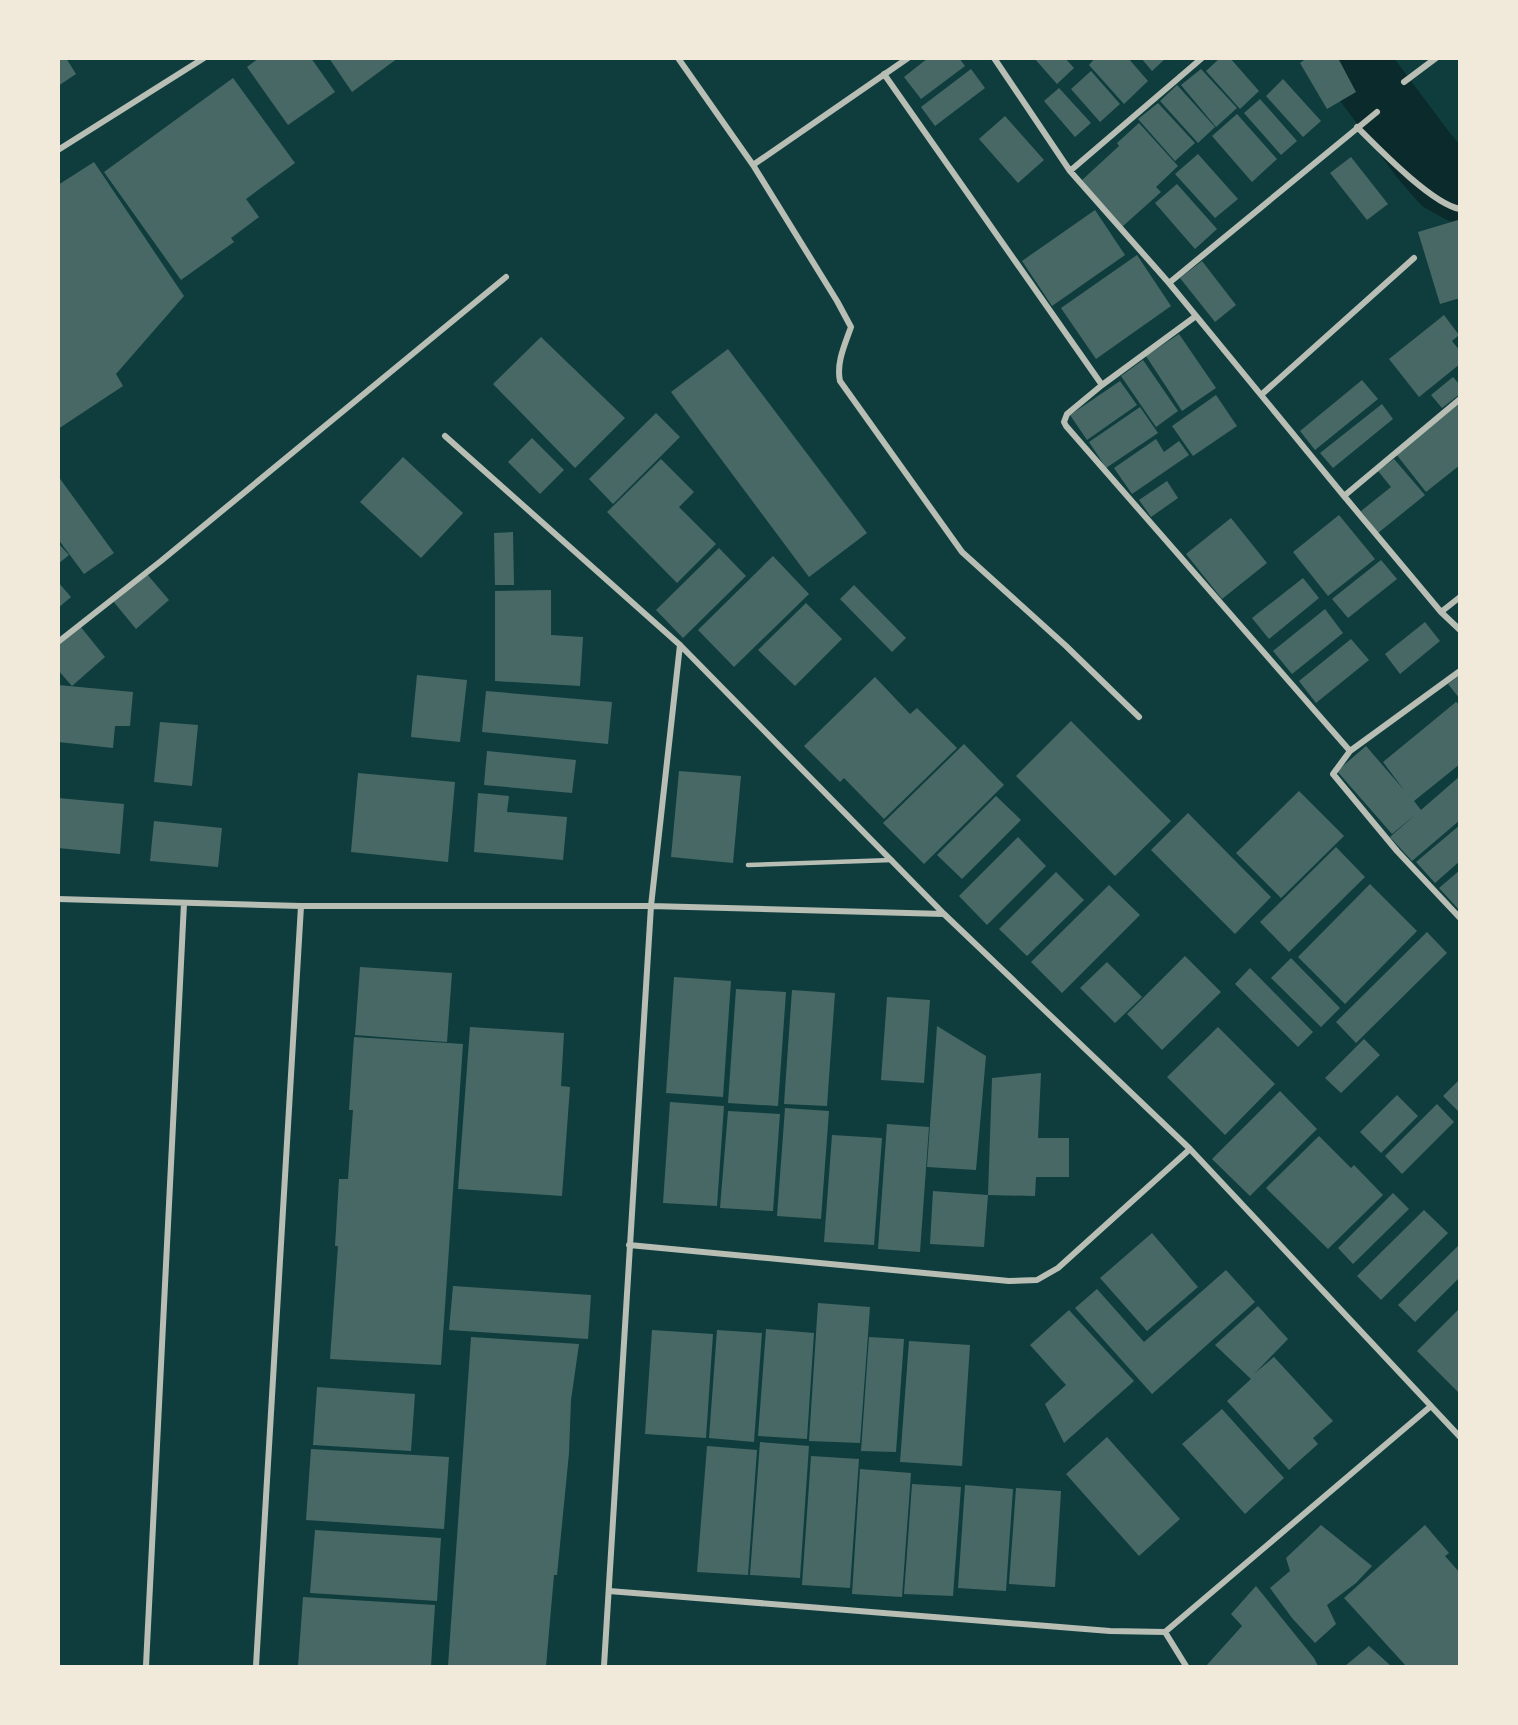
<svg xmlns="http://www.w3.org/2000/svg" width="1518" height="1725" viewBox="0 0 1518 1725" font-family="'Space Grotesk',sans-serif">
<rect width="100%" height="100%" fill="#0f3d3e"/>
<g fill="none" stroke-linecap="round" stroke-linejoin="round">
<path stroke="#0a2a2b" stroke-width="69" d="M1351,58L1424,156L1444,179L1460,188"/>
</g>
<path fill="#486865" d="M58,58H66L76,74L58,86Z
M259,58H311L335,92L288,125L247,67Z
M329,58H398L352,92Z
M928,58H959L965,66L921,99L904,77Z
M1034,58H1065L1074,68L1057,84Z
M1095,58H1128L1148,81L1124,104L1089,65Z
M1141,58H1166L1152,71Z
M1220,58H1230L1259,91L1240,109L1206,71Z
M1307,58H1338L1356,92L1327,109L1300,63Z
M971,69L985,88L935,126L921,107Z
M1201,69L1237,108L1216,127L1181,85Z
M1091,71L1120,104L1100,122L1071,89Z
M233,78L295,163L246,199L259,217L231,238L234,242L181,280L104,172Z
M1283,79L1321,121L1303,137L1266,96Z
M1177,85L1215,127L1198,143L1160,101Z
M1059,88L1091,123L1075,137L1044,101Z
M1260,99L1297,141L1281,155L1244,113Z
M1158,103L1195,143L1175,161L1138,119Z
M1237,114L1277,159L1252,182L1212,136Z
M1005,116L1044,160L1018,183L979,139Z
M1139,123L1178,166L1156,187L1161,192L1122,227L1081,181L1119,146L1117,143Z
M1198,154L1238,199L1215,218L1175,174Z
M1351,157L1388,204L1367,220L1330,173Z
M94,162L184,296L116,374L123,386L58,429V185Z
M1177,184L1217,229L1195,249L1155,203Z
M1095,210L1125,255L1052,306L1022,261Z
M1458,220L1460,298L1440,304L1418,232Z
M1137,255L1171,306L1096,359L1061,308Z
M1202,261L1236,305L1215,322L1180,278Z
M1444,315L1459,335L1452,341L1460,351V364L1419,397L1389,359Z
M1179,334L1216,388L1182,411L1146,356Z
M541,337L625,418L575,468L493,384Z
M728,349L867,533L809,577L671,392Z
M1143,360L1178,411L1156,427L1121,376Z
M1453,377L1460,385V394L1442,408L1431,395Z
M1362,380L1378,399L1315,450L1300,431Z
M1120,381L1137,405L1087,440L1070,415Z
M1216,395L1237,426L1193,456L1172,426Z
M1460,402V465L1426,492L1396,454Z
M1382,404L1393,419L1333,468L1320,453Z
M1140,407L1158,433L1106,468L1089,442Z
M656,413L680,437L613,504L589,479Z
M532,438L564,470L540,494L508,462Z
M1156,439L1164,452L1179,441L1189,455L1132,494L1114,468Z
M403,457L463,513L421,558L360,502Z
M661,459L694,492L679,507L716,544L677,583L607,512Z
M1394,459L1425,495L1378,533L1361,511L1391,487L1378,471Z
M58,476L114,553L84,574L58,539Z
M1167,481L1178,498L1151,517L1139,500Z
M1339,515L1375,559L1328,596L1293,552Z
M1231,518L1267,563L1222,599L1186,554Z
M513,532L514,585H495L494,533Z
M58,543L69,555L58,564Z
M719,548L746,576L683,638L656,610Z
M773,556L809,594L734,667L698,630Z
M1381,560L1397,579L1348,618L1332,599Z
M146,573L169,600L136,629L113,601Z
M1303,578L1319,598L1269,639L1252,618Z
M58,582L71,597L58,608Z
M854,585L906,638L892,652L840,599Z
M551,590V635L583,637L580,686L495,681V591Z
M806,603L842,639L795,686L758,650Z
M1325,609L1343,633L1292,674L1273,651Z
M1425,622L1440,641L1400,674L1385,654Z
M80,626L105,657L72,686L58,670V643Z
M1351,639L1369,660L1316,703L1299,681Z
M417,675L467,680L460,742L411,737Z
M1460,675V699L1448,684Z
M875,677L910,714L917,708L957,748L884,819L844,778L840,782L804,746Z
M58,685L133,692L130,726H115L113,748L58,742Z
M486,691L612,702L608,744L482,732Z
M1456,702L1460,705V764L1414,801L1421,810L1460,776V820L1412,861L1390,837L1416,814L1392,834L1337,771L1366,746L1404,790L1383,762Z
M1071,721L1171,821L1115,876L1016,776Z
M160,722L198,725L192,786L154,782Z
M964,744L1004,785L924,864L883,823Z
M487,751L576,760L572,793L484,785Z
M679,771L741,776L733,863L671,857Z
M358,773L455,782L448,862L351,852Z
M1299,791L1344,836L1281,898L1236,853Z
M478,793L509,796L507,812L567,817L563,860L474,852Z
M996,796L1021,820L962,879L937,855Z
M58,798L124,804L120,854L58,848Z
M1188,813L1271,897L1235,934L1151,850Z
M154,821L222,828L218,867L150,861Z
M1460,825V861L1435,883L1416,862Z
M1018,837L1046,866L987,925L959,896Z
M1336,847L1365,877L1289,952L1260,922Z
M1460,870V911L1439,888Z
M1056,872L1084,900L1027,956L999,929Z
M1370,884L1417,931L1345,1004L1298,957Z
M1109,885L1140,915L1062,993L1031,962Z
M1427,932L1447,953L1356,1043L1336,1022Z
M1185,956L1221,992L1162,1050L1127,1014Z
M1291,958L1340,1008L1321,1027L1271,978Z
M1107,962L1142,997L1115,1023L1080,988Z
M360,967L452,973L447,1042L355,1035Z
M1250,968L1313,1032L1298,1047L1235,984Z
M674,977L731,981L723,1097L666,1093Z
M736,989L786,992L778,1106L728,1103Z
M792,990L835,993L827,1106L784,1104Z
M887,997L930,1000L924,1083L881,1080Z
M937,1026L986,1056L976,1170L927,1167Z
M470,1027L564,1033L561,1086L570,1087L562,1196L458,1189Z
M1218,1027L1275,1084L1225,1135L1167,1077Z
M354,1037L463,1044L441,1365L330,1359L338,1246H335L339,1179H348L353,1110H349Z
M1364,1039L1380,1055L1341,1093L1325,1078Z
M1041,1073L1038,1138H1069V1177H1036L1035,1196L988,1195L992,1078Z
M1460,1079V1113L1443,1096Z
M1280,1091L1317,1129L1250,1196L1212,1159Z
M1397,1095L1418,1116L1381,1153L1360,1132Z
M670,1102L724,1106L717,1206L663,1203Z
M1437,1104L1454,1122L1402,1174L1385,1156Z
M785,1108L829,1111L821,1219L777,1216Z
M728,1111L780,1114L773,1211L720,1208Z
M887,1124L929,1127L920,1252L878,1249Z
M832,1135L882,1138L874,1245L824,1242Z
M1319,1136L1351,1168L1354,1165L1383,1195L1328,1249L1266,1188Z
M933,1191L988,1195L984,1247L930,1244Z
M1393,1193L1409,1209L1353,1264L1338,1248Z
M1424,1210L1448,1233L1381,1300L1357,1276Z
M1152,1233L1198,1287L1147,1331L1100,1278Z
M1460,1244V1277L1415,1322L1398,1305Z
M1226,1270L1255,1302L1152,1394L1075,1308L1097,1289L1144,1342Z
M453,1286L591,1295L588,1339L449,1330Z
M818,1303L870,1307L860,1443L809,1441Z
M1258,1306L1288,1339L1255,1373L1274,1357L1333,1421L1313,1438L1318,1444L1289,1470L1227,1401L1251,1379L1215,1345Z
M1460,1308V1394L1417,1351Z
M1069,1310L1134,1381L1064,1443L1045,1404L1066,1385L1030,1345Z
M766,1329L814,1333L807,1439L758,1436Z
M652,1330L713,1334L706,1438L645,1434Z
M717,1330L762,1333L754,1442L709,1438Z
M471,1337L579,1344L571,1400L569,1453L557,1575H554L546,1666H448Z
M869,1337L904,1339L896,1452L861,1451Z
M909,1341L970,1345L962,1466L900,1462Z
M317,1387L415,1394L411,1451L313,1445Z
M1222,1409L1284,1478L1245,1514L1182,1444Z
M1107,1437L1180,1519L1139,1556L1066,1474Z
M760,1442L809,1446L800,1578L750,1575Z
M707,1446L757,1450L748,1575L697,1572Z
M311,1449L449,1457L444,1529L306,1520Z
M811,1456L859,1459L850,1588L802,1585Z
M860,1469L911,1473L902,1597L852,1594Z
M912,1484L961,1487L953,1596L904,1594Z
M965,1485L1013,1489L1006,1591L958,1588Z
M1016,1488L1061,1491L1055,1587L1009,1584Z
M1321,1525L1372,1566L1356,1583L1327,1605L1336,1624L1315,1643L1292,1618L1270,1588L1290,1571L1286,1558Z
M1425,1525L1449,1553L1445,1556L1460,1573V1666H1406L1344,1598Z
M315,1530L441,1538L437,1601L310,1593Z
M1256,1586L1314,1658L1318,1666H1206L1242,1626L1231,1614Z
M303,1597L435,1605L431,1666H298Z
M1369,1646L1391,1666H1345Z"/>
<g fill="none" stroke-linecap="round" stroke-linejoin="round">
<path stroke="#b8beb3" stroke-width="4.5" d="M748,865L892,860"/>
<path stroke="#b8beb3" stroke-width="6" d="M678,58L753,165L908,58
M994,58L1070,171L1169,283L1344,496L1441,612L1460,630
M884,74L1102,385L1067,414L1064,422L1066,426L1350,751
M1404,82L1436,58
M1357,127C1379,149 1432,204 1460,209
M58,150L204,58
M753,165L837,301L851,327C845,344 836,363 840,381L962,552L1066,646L1139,717
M1070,171L1202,58
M1169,283L1377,112
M1102,385L1196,316
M1261,395L1414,258
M445,436L680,645L944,914L1190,1149L1460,1437
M1344,496L1460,399
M1441,612L1460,597
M58,642L161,561L506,277
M1460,671L1350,751L1333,774L1397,851L1460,918
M58,899L301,906H651L944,914
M629,1245L1009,1281L1037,1280L1058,1268L1190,1149
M609,1591L1110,1631L1165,1632L1431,1406
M1165,1632L1186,1666
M146,1666L184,903
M256,1666L301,906
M604,1666L651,906L680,645"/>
</g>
<rect width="1518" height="1725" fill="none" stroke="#f1e9da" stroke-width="120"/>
</svg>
